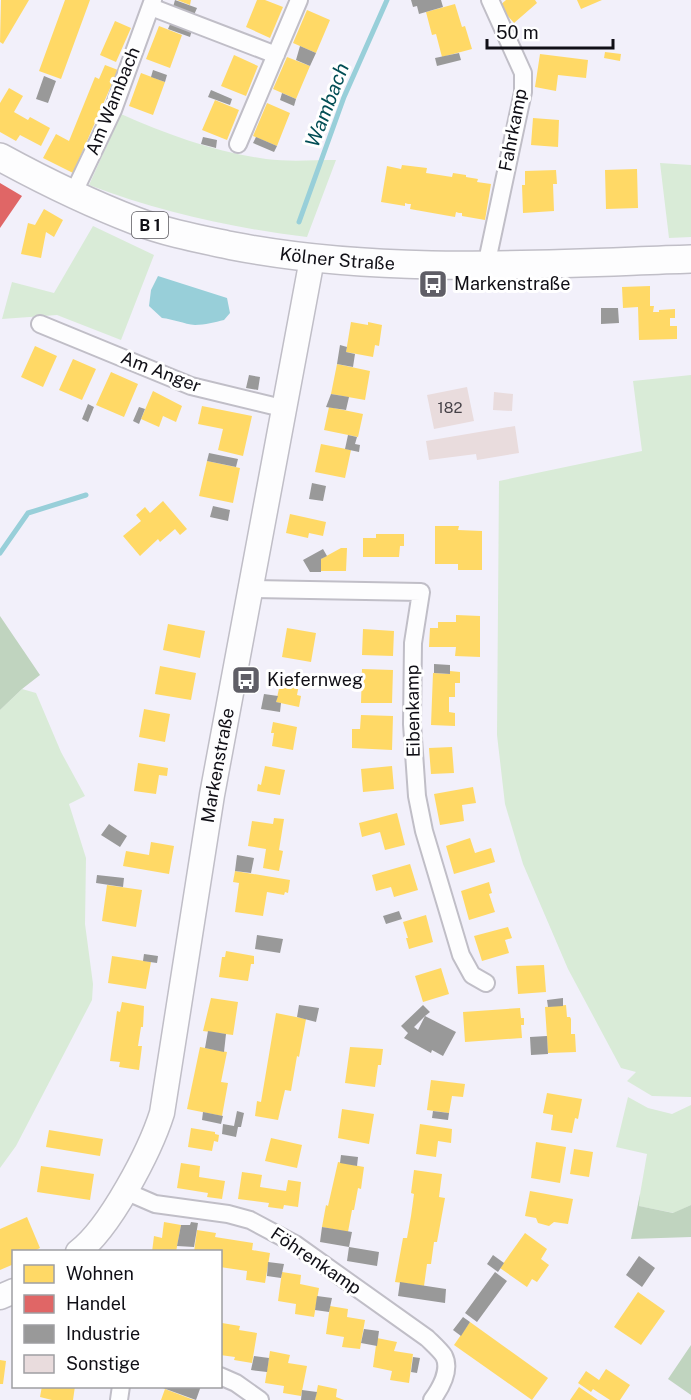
<svg xmlns="http://www.w3.org/2000/svg" width="691" height="1400" viewBox="0 0 691 1400" font-family="'Public Sans',sans-serif">
<rect width="100%" height="100%" fill="#f2f0fa"/>
<path fill="#d9ebd7" d="M121,114C168,135 216,152 266,159C289,162 313,160 336,160L307,237C232,228 160,212 89,185Z
M660,163L691,165V237L669,238Z
M93,226L154,255L121,340L57,315L2,319L12,282L54,293Z
M691,375V1097L652,1096L627,1081L636,1072L621,1068L568,969L523,864L505,804L497,735L499,481L642,451L633,381Z
M22,689L36,693L61,752L85,796L69,804L86,858L85,924L93,984L92,1000L16,1146L0,1168V710Z
M628,1097L648,1108L672,1114L691,1105V1205L674,1213L638,1206L647,1154L616,1147Z"/>
<path fill="#c0d4bf" d="M0,616L40,675L22,689L0,710Z
M640,1194L639,1206L673,1213L691,1205V1237L631,1239Z
M691,1345V1395L668,1379Z"/>
<path fill="#98cfd9" d="M158,276L227,298L230,313L224,320C215,322 205,325 195,325C184,324 173,319 162,318L149,306L151,290Z"/>
<path fill="#ffd966" d="M1,0H29L3,44L0,42Z
M65,0H90L61,79L39,71Z
M177,0H191L190,5Z
M257,0H265L283,7L270,38L246,27Z
M506,0H535L537,3L514,23L499,6Z
M577,0H602L581,9Z
M455,4L462,27L465,26L472,49L442,57L436,34L432,35L426,12Z
M307,10L330,20L316,53L293,43Z
M115,21L131,28L116,62L100,55Z
M159,26L182,35L170,68L146,59Z
M605,52L621,54L620,61L604,58Z
M540,54L588,60L586,78L558,75L556,91L535,87Z
M234,55L258,66L246,96L221,86Z
M287,57L310,66L296,99L273,89Z
M105,65L118,70L73,173L43,158L56,134L69,141L95,77L99,79Z
M141,73L165,82L153,115L129,106Z
M9,88L23,96L14,112L28,120L30,117L50,128L41,146L20,135L16,141L0,132V103Z
M215,100L239,110L227,140L202,130Z
M267,103L290,113L277,146L253,136Z
M533,118L559,120L558,147L531,145Z
M402,165L427,168L426,173L452,177L453,173L466,175V177L478,179L477,182L491,184L485,220L462,216V213H459L456,212L455,217L410,209L411,204H408L405,203V206L381,202L387,166L401,169Z
M637,169L638,208L606,209L605,170Z
M556,170L557,184H553L554,211L523,213L522,185H525V171Z
M44,209L63,220L54,237L46,232L41,258L21,254L28,223L35,225Z
M650,286V306H654L653,312H659V310L675,309V318H670V326H677V339L639,340L638,307L623,308L622,287Z
M351,322L368,325V322L382,325L379,346L375,345L373,357L346,352Z
M35,346L57,356L43,387L21,377Z
M73,359L96,369L82,400L59,390Z
M337,364L370,371L365,400L331,394Z
M111,372L138,384L124,417L96,405Z
M153,391L182,406L176,422L163,416L159,427L141,419Z
M202,406L252,416L243,456L218,450L223,429L198,424Z
M329,407L363,414L358,437L324,430Z
M321,444L351,450L345,478L315,472Z
M207,461L240,468L233,503L199,496Z
M163,501L187,529L180,535L175,529L160,542L158,539L140,556L123,536L141,521L136,515L145,507L150,513Z
M290,514L326,522L323,536L309,533L308,538L286,533Z
M435,526H459L458,530L482,531V570H458V564H435Z
M376,534H404V546H400L399,557H363V538H376Z
M341,548H347L346,571H321V559Z
M456,615L480,616V657L455,656L456,647H429L430,628H438V622H456Z
M168,624L205,631L200,658L163,650Z
M287,628L316,633L311,662L282,657Z
M363,629L394,631L393,656L362,655Z
M160,666L196,673L191,700L155,694Z
M362,669L393,670L392,703H361Z
M450,671L460,672V683H455V697H449V712L455,713V726L431,725L433,673L450,674Z
M282,675L300,679L297,695L301,696L299,707L276,702Z
M144,709L170,714L165,742L139,737Z
M361,715L393,716L392,750L352,748V729H360Z
M273,722L297,727L293,750L272,746L274,733H271Z
M452,747L454,773L431,774L429,748Z
M138,763L168,768L167,776L159,775L156,794L134,791Z
M265,766L285,770L280,795L257,791L258,784L261,785Z
M392,766L394,789L363,792L361,769Z
M473,787L476,803L462,805L464,821L440,825L434,794Z
M397,813L405,845L385,850L380,832L362,837L359,823Z
M274,818L284,819L279,850L283,851L279,871L263,868L266,849L248,846L252,821L273,824Z
M470,838L475,853L491,848L495,862L454,874L446,846Z
M151,842L174,846L169,874L123,866L126,851L149,855Z
M410,864L418,890L394,897L391,887L376,891L372,875Z
M235,871L290,880L288,893L285,892L284,895L267,892L263,916L235,912L239,883L233,882Z
M489,882L492,893L489,894L495,912L469,920L461,891Z
M107,885L142,890L136,927L102,921Z
M426,915L433,942L409,949L406,938H408L403,922Z
M508,927L512,938L505,940L509,953L482,961L474,936Z
M226,951L254,956V964H251L248,981L219,977L222,957H225Z
M112,956L151,962L146,989L108,983Z
M544,965L546,992L518,994L516,966Z
M441,968L449,994L423,1002L415,976Z
M211,998L238,1002L233,1035L203,1031Z
M122,1002L144,1006L143,1027H141L138,1046H142L139,1070L119,1067L120,1062L110,1061L117,1011L120,1012Z
M566,1005L567,1017H570L571,1019V1034H575L576,1052L548,1053L545,1007Z
M520,1008L521,1018H524V1025H521L522,1038L465,1042L463,1012Z
M276,1013L306,1019L299,1057L297,1056L291,1091L285,1090L278,1120L255,1116L257,1101L261,1102Z
M200,1047L227,1052L221,1082L228,1083L222,1116L187,1109Z
M350,1047L383,1049L381,1065H378L375,1087L345,1083Z
M431,1080L465,1084L463,1097L452,1096L449,1113L427,1110Z
M547,1093L582,1099L578,1119L575,1118L572,1133L551,1130L553,1115L543,1113Z
M342,1109L374,1114L369,1144L338,1138Z
M420,1124L452,1129L451,1143L438,1141L436,1157L416,1154Z
M191,1128L215,1132V1134L219,1135L218,1142L214,1141L212,1151L188,1147Z
M49,1130L103,1139L100,1156L46,1147Z
M271,1138L302,1145L297,1168L265,1161Z
M536,1142L566,1147L560,1183L531,1178Z
M574,1149L593,1152L589,1177L570,1174Z
M338,1162L364,1167L361,1189L358,1188L354,1210H352L348,1232L322,1227L326,1205L328,1206Z
M181,1163L200,1166L199,1177L225,1181L222,1199L207,1197L208,1193L177,1188Z
M41,1166L94,1174L90,1200L37,1192Z
M414,1170L442,1174L439,1197L445,1198L437,1242H434L431,1264H427L424,1286L395,1282L403,1238H407L411,1216L414,1194L411,1193Z
M242,1172L262,1175L260,1187L286,1191L288,1180L301,1182L298,1207L284,1205L283,1209L268,1207L269,1203L238,1199Z
M530,1191L573,1199L568,1224L554,1222L549,1226L538,1223L536,1218L525,1216Z
M27,1217L40,1248L32,1252H14V1264L0,1270V1229Z
M164,1222L181,1225L176,1252H152L154,1236L162,1238Z
M197,1230L216,1233L215,1237L253,1243L252,1250L270,1253L265,1283L246,1280L247,1271L220,1267V1252H194Z
M525,1233L547,1249L541,1259L549,1265L537,1282L532,1279L527,1287L500,1268Z
M282,1272L301,1275L300,1284L319,1288L314,1317L295,1314L296,1304L278,1301Z
M638,1292L665,1311L641,1345L614,1327Z
M330,1306L348,1309L347,1317L365,1320L360,1349L342,1347L344,1337L326,1334Z
M470,1322L548,1378L532,1400L454,1345Z
M222,1323L240,1326L239,1330L257,1333L252,1363L234,1360L235,1357L220,1355Z
M377,1338L397,1342L394,1351L413,1354L409,1383L390,1380L392,1371L373,1367Z
M270,1351L290,1355L288,1363L307,1366L301,1396L283,1393L284,1386L265,1383Z
M0,1360L6,1361L3,1384H0Z
M606,1369L630,1385L620,1400H610L593,1389L591,1392L578,1383L586,1371L599,1380Z
M318,1385L337,1389L336,1397L344,1400H315Z
M42,1386H75L73,1400H52L40,1397Z
M579,1387L598,1400H570Z
M165,1389L194,1400H161Z"/>
<path fill="#e06666" d="M0,183L22,196L0,228Z"/>
<path fill="#999" fill-rule="evenodd" d="M175,0L197,8L194,15L173,7Z
M411,0H441L443,7L419,14L417,6L413,7Z
M171,22L192,30L190,37L168,29Z
M300,46L316,53L310,66L296,60Z
M459,53L461,60L437,66L435,58Z
M153,70L167,75L165,82L151,77Z
M44,76L56,81L48,103L36,99Z
M211,90L232,99L230,105L208,97Z
M282,93L296,99L294,106L280,100Z
M203,137L217,140L216,148L201,144Z
M256,137L277,146L274,152L253,143Z
M601,308H618L619,323L601,324Z
M340,345L347,347L346,352L355,354L353,367L337,364Z
M249,375L260,377L258,390L246,388Z
M331,394L349,397L346,410L326,407Z
M88,404L94,407L88,422L82,419Z
M139,407L145,409L139,424L133,421Z
M348,435L357,437L355,444L360,445L359,452L345,449Z
M209,453L238,459L236,467L207,461Z
M312,483L326,486L323,501L309,499Z
M213,506L230,510L228,521L210,517Z
M323,549L327,556L321,559V572H310L303,560Z
M434,664L450,665V674L434,673Z
M264,694L278,696L276,702L281,703L280,712L261,709Z
M109,824L127,836L120,847L101,835Z
M237,855L254,858L251,873L235,871Z
M97,875L124,878L123,887L96,883Z
M399,911L402,919L386,924L383,916Z
M257,935L283,939L280,953L255,949Z
M144,954L158,956L157,963L143,961Z
M563,998V1006L548,1007L547,1000Z
M299,1005L319,1008L316,1022L297,1017Z
M423,1005L430,1012L425,1016L456,1032L443,1056L432,1050L431,1053L404,1038L408,1033L401,1026ZM425,1016L418,1030L414,1027Z
M208,1031L226,1034L224,1052L205,1048Z
M547,1036L548,1054L531,1055L530,1037Z
M237,1111L244,1113L241,1127H238L236,1137L222,1134L223,1124L234,1126Z
M433,1111L449,1113L448,1120L432,1118Z
M203,1112L223,1116L221,1124L202,1120Z
M341,1155L358,1157L357,1166L340,1163Z
M191,1222L198,1223L194,1247L177,1246L181,1225H190Z
M322,1227L352,1232L349,1247L320,1242Z
M349,1247L379,1252L377,1266L347,1261Z
M493,1255L504,1263L498,1272L487,1264Z
M639,1256L655,1268L642,1287L626,1275Z
M268,1262L284,1264L281,1278L267,1276Z
M495,1272L507,1281L477,1322L465,1313Z
M400,1282L446,1289L445,1303L398,1296Z
M317,1296L332,1298L329,1312L315,1310Z
M463,1317L470,1322L461,1336L453,1330Z
M364,1329L379,1331L377,1346L361,1343Z
M254,1356L269,1358L267,1372L251,1370Z
M413,1357L420,1358L417,1373L411,1372Z
M163,1386H201L196,1400L163,1388Z
M302,1390L317,1392L315,1400H301Z"/>
<g fill="none" stroke-linecap="round" stroke-linejoin="round">
<path stroke="#98cfd9" stroke-width="5" d="M299,222L344,97L387,0
M0,553L28,513L86,495"/>
</g>
<path fill="#e9dcdd" d="M467,387L474,421L434,429L427,395Z
M494,392L513,394L512,411L493,410Z
M515,426L519,453L477,460L476,454L429,460L426,441Z"/>
<g fill="none" stroke-linecap="round" stroke-linejoin="round">
<g stroke="#c0bec7" stroke-width="20">
<path id="street" d="M151,7L276,55
M238,144L299,0
M73,194L113,110L153,0
M486,266L523,92V73L490,0
M40,324L191,386L286,409
M250,589L421,592L413,643L412,724L417,796L424,831L461,955L472,975L486,983
M125,1191L155,1204L228,1214L250,1220L295,1244L427,1338C432,1343 440,1350 444,1356C451,1370 440,1389 432,1400
M220,1376L236,1383L260,1400
M119,1400L121,1386"/>
</g>
<g stroke="#c0bec7" stroke-width="27">
<g id="secondary">
<path id="s1" d="M78,1252C110,1228 150,1151 162,1113L212,795L312,259"/>
<path d="M0,1297L14,1291"/>
</g>
</g>
<g stroke="#c0bec7" stroke-width="30">
<g id="primary">
<path id="s2" d="M0,157C44,181 89,203 136,221C167,233 200,239 233,246C384,275 538,264 691,259"/>
</g>
</g>
<use href="#street" stroke="#fdfdfe" stroke-width="16"/>
<use href="#secondary" stroke="#fdfdfe" stroke-width="24"/>
<use href="#primary" stroke="#fdfdfe" stroke-width="27"/>
</g>
<defs>
<g id="bus-square" transform="scale(1.5)"><rect x="-9" y="-9" width="18" height="18" rx="4" fill="#5f5e66" stroke="#fff"/><path d="M-5-6H5V4H4V6H2V4H-2V6H-4V4H-5ZM-3.5-4V0h7V-4ZM-3.5 1.2v1.5H-2V1.2ZM2 1.2v1.5H3.5V1.2Z" fill="#fff"/></g>
</defs>
<g fill-rule="evenodd">
<use href="#bus-square" x="433" y="284"/>
<use href="#bus-square" x="246" y="680"/>
</g>
<g text-anchor="middle" stroke-width="6" stroke-linejoin="round" paint-order="stroke">
<g font-size="15" fill="#464248">
<text x="450" y="413">182</text>
</g>
<rect fill="#fff" stroke="#58575c" stroke-width="1.5" x="132" y="212" width="36" height="26" rx="4.5"/>
<g font-size="16" font-weight="bold" fill="#100f16">
<text x="150" y="231">B 1</text>
</g>
<g font-size="18" fill="#100f16" stroke="#fff">
<text transform="translate(113 101) rotate(-68)" y="6">Am Wambach</text>
<text transform="translate(513 130) rotate(-79)" y="6">Fahrkamp</text>
<text dy="6" stroke="none"><textPath href="#s2" startOffset="356">Kölner Straße</textPath></text>
<text transform="translate(161 372) rotate(21)" y="6">Am Anger</text>
<text transform="translate(413 711) rotate(-91)" y="6">Eibenkamp</text>
<text dy="6" stroke="none"><textPath href="#s1" startOffset="516">Markenstraße</textPath></text>
<text transform="translate(316 1261) rotate(34)" y="6">Föhrenkamp</text>
</g>
<g font-size="18" fill="#100f16" stroke="#fff" text-anchor="start">
<text x="454" y="290">Markenstraße</text>
<text x="267" y="686">Kiefernweg</text>
</g>
<g font-size="20" font-style="italic" fill="#024e55" stroke="#fff">
<text transform="translate(327 105) rotate(-69)" y="7">Wambach</text>
</g>
</g>
<rect x="12" y="1250" width="210" height="138" fill="#ffffff" stroke="#9f9fa2" stroke-width="1.5"/>
<rect x="24" y="1265" width="30" height="18" fill="#ffd966" stroke="#9f9fa2" stroke-width="1.5"/>
<text x="66" y="1280" font-size="18" fill="#100f16">Wohnen</text>
<rect x="24" y="1295" width="30" height="18" fill="#e06666" stroke="#9f9fa2" stroke-width="1.5"/>
<text x="66" y="1310" font-size="18" fill="#100f16">Handel</text>
<rect x="24" y="1325" width="30" height="18" fill="#999999" stroke="#9f9fa2" stroke-width="1.5"/>
<text x="66" y="1340" font-size="18" fill="#100f16">Industrie</text>
<rect x="24" y="1355" width="30" height="18" fill="#e9dcdd" stroke="#9f9fa2" stroke-width="1.5"/>
<text x="66" y="1370" font-size="18" fill="#100f16">Sonstige</text>
<path d="M487 39v9h126v-9" fill="none" stroke="#100f16" stroke-width="3"/>
<text x="496" y="39" font-size="18" fill="#100f16" stroke="#ffffff" stroke-width="4.5" paint-order="stroke">50 m</text>
</svg>
